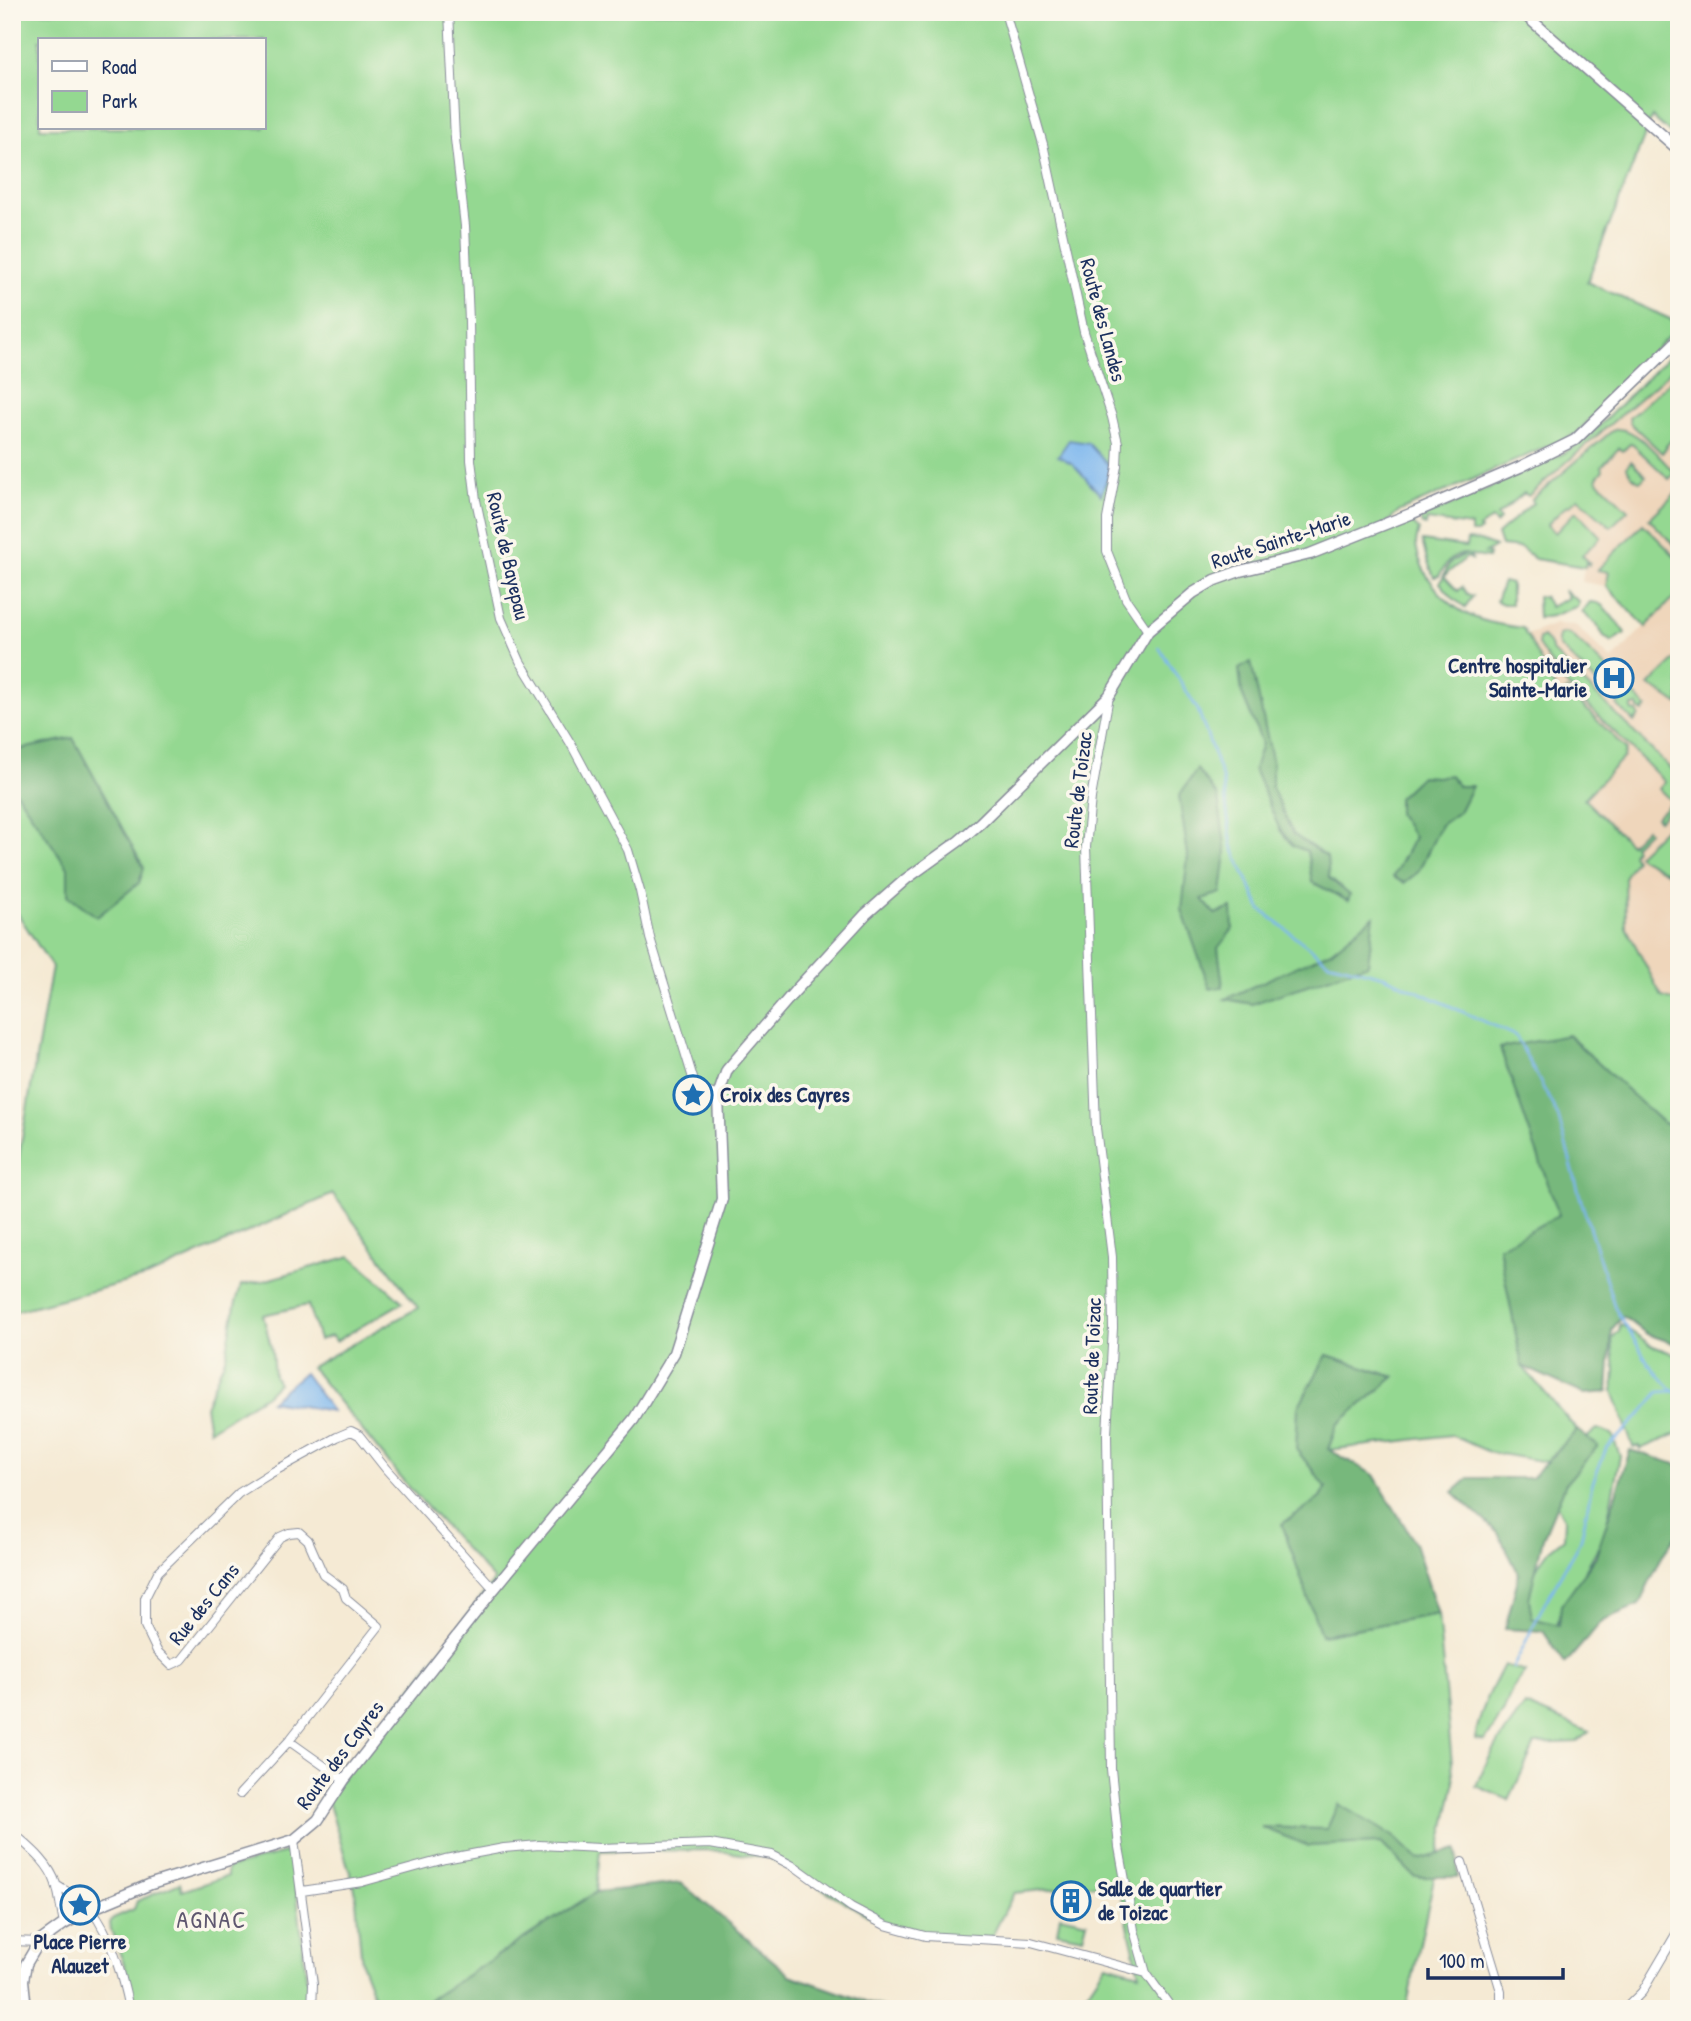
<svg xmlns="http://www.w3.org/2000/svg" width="1691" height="2021" viewBox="0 0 1691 2021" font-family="'Patrick Hand',sans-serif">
<rect width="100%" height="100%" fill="#fbf7ec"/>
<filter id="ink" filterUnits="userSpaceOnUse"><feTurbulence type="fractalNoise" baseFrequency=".0143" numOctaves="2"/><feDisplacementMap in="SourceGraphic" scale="14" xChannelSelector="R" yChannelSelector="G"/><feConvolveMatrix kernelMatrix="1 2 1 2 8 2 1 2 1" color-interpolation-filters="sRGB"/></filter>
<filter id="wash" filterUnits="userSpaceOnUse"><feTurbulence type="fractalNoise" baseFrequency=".00686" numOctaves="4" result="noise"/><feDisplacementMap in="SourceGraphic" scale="28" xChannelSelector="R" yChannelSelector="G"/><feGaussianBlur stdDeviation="1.57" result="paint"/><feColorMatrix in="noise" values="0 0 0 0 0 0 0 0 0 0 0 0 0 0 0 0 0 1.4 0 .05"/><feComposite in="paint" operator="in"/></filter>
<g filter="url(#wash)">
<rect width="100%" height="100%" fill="#f5ead4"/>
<path fill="#efd6bb" d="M1679,348V1002L1662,998L1626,927L1624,876L1484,780L1617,749L1558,695L1527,635L1555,624L1575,625L1612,660L1645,626L1606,586L1582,582L1584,567L1535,559L1521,548L1501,546L1497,534L1533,502L1511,478L1564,453L1586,439Z"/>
<path fill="#94d891" stroke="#588478" stroke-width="2" fill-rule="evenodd" d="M12,12H1679V141L1652,117L1587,282L1679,323V325L1576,434L1400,511L1374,534L1410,521L1419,529C1418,534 1416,540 1416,545C1420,575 1447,608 1476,618C1491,624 1507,626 1523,628L1526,635H1527L1558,695L1561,697L1567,690L1626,749L1624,757L1584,799L1630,844L1646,828L1648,831L1633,846L1635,849L1632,854L1635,860L1625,876L1626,927L1662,997L1679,1002V1127L1663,1123L1642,1104L1501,1048L1560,1215L1522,1366L1577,1430L1546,1462L1489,1452L1451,1435L1328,1450L1337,1425L1394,1377L1327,1355L1296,1449L1326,1487L1320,1498L1321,1635L1438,1614L1454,1785L1406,2009H1278L1276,2007L1275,2009H1076L1106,1964L1139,1973L1118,1882L1014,1893L989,1942L916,1935L879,1922L770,1858L711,1850L600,1851L596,1892L415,2009H372L376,2002L362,1965L355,1889L327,1798L494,1580L405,1483L311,1367L418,1308L333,1194L149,1276L12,1312V1195L52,967L12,905ZM40,40H264V128H40Z
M1679,346V364L1528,496L1524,493L1497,516L1500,520L1496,524L1492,519L1479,528L1481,530L1477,533H1471V526L1427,520L1426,525L1422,524L1420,517L1452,505L1564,453L1586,439Z
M1679,373V418L1677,420L1679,432L1666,446L1667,447L1662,453L1630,423L1629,418Z
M1618,429C1638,429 1661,459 1675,473L1669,479L1633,445L1630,444L1623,451L1619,448L1602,466L1603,470L1597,477L1598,481L1628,510L1611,527L1578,498L1569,506L1567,505L1547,525L1555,533L1576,511L1601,537L1582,555L1590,563L1589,565L1586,562L1585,567L1535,559L1521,548L1501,546L1497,534L1533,503L1531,500L1612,431Z
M1631,461L1646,476L1641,481C1636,481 1627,472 1627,466Z
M1679,490V550L1649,519Z
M1643,524L1679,560V592L1646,627L1606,586L1609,572L1597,570Z
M1467,540L1480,541L1495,547L1485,553L1489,554L1488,558L1469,555L1473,560L1467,557L1444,576L1458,591L1462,587L1467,594L1473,596L1465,607L1454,599L1440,583C1451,564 1444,563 1467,554C1452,553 1446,564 1439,576L1434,577L1427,560L1422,541L1466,547Z
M1503,582L1511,584V604H1503L1496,601Z
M1564,590L1578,601V606L1552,616L1538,618L1537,597L1544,596L1550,607L1568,598Z
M1590,602C1603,602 1606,610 1614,619C1618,624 1623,628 1626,633L1625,635H1621L1612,642L1604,636L1596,624L1582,612Z
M1565,633L1573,636L1647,707L1643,712L1639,709L1638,705L1632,706V711L1637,712L1639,716L1634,722L1617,705L1625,695L1616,684L1605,691L1559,646L1558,640L1559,635Z
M1543,637L1549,643L1552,651L1679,777V800L1659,820L1656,817L1672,802L1659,789L1665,782L1565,683L1538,645L1539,639Z
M1679,656V705L1649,685Z
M1679,814V879L1640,858L1637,855Z
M351,1256L403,1302L336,1341L331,1336L319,1340L308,1305L263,1315L272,1351L274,1376L278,1383L266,1395L209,1430L205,1406L226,1356L235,1306L241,1285L263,1281Z
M1620,1324L1653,1346L1679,1356V1433L1640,1449L1639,1446L1633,1447L1613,1391L1615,1371L1612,1340L1616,1333L1619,1332Z
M1597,1429L1612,1434L1620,1456L1604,1537L1562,1611L1556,1626L1518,1618V1600L1541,1561L1549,1550L1564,1538L1565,1520L1557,1506L1555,1492L1579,1444Z
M1504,1665L1525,1672L1511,1691L1504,1711L1485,1741L1475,1739C1479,1713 1491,1689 1504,1665Z
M1525,1705L1589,1732L1577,1742L1535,1744L1509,1800L1476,1786C1488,1755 1506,1731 1525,1705Z
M288,1852L293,1859L307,1983L308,2009H232L230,1995L134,2004L128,1975L111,1930L110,1923L113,1918L134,1909L137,1901L180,1883L182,1891L227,1876V1868Z
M1060,1916L1087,1922L1083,1937L1057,1932Z"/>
<path fill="#77b87b" stroke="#49746c" stroke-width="2" d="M1251,662L1272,759V788L1293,834L1327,857L1329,878L1350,895L1348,901L1312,882L1307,851L1293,846L1280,830L1254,769L1262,743L1242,694L1239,669Z
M73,738L144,868L139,883L97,917L68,895V868L18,795L12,789V751Z
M1197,769L1218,797L1226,852L1221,893L1202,899L1215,914L1232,908L1233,929L1218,948L1223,987L1210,989L1182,910L1188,855L1179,796Z
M1450,775L1458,786H1472L1459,812L1441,825L1418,872L1404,883L1393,877L1414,837L1398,814V798L1421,776L1436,777Z
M1374,916L1368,964L1252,1004L1225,999L1331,951Z
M1568,1035L1663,1123L1679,1127V1345L1647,1334L1623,1316L1612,1329L1608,1392L1584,1394L1522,1366L1499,1247L1559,1215L1500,1048Z
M1327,1355L1394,1377L1337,1425L1328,1449L1374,1475L1415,1543L1438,1614L1321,1635L1282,1524L1320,1498L1326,1487L1296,1449L1298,1407Z
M1577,1430L1598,1446L1566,1483L1543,1538L1529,1599L1532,1618L1559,1625L1561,1605L1596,1556L1630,1450L1679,1465V1532L1662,1556L1639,1605L1603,1620L1565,1664L1543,1631L1505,1629L1519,1574L1498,1533L1453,1492L1469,1478H1531Z
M1338,1804L1393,1836L1419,1860L1457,1849L1458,1877H1415L1381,1843L1309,1846L1261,1827L1327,1829Z
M681,1883L790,1975L887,2009H415L596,1892Z"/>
<path fill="#7eb7ee" stroke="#4c73a6" stroke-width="2" d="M1069,440L1088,443L1111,468L1101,495L1073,464L1058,456Z
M304,1373L332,1411L270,1401Z"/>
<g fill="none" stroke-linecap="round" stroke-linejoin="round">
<path stroke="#7eb7ee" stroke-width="2.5" d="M1159,647L1198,710L1222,777L1232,846L1261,910L1328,962L1384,976L1516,1036L1558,1116L1582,1204L1615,1308L1649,1364L1673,1391L1679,1393
M1513,1668L1540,1612L1581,1539L1592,1485L1606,1449L1641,1414L1659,1392L1673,1391"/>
</g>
</g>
<g filter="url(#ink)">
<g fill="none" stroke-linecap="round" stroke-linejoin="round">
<g stroke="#888c99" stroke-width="10">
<path id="street" d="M449,12L455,139L465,226L469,321L471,460L476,500L501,618L520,661L571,744L628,850L640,891L650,938L696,1088L718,1096
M1005,12L1043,144L1084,332L1112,417L1118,443L1117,466L1107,519V551L1126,599L1148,631
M1109,696L1091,798L1086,847L1096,1128L1112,1257L1113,1328L1107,1434L1111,1769L1119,1847L1134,1930L1146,1973L1172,2009
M344,1780L289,1741L379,1626L346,1598L343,1589L323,1574L308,1540L299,1532L289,1533L280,1537L182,1660L171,1665L157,1651L145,1626V1598L158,1572L239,1493L271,1473L337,1437L351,1431L359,1435L386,1469L494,1589
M240,1794L289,1741
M12,1832C29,1847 49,1862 56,1884C60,1897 61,1911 64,1924
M294,1840L313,1984L312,2009
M1676,1852L1679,1863
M1462,1862L1501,1991V2009
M56,1885C67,1892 84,1900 92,1911C111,1935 123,1979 129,2009
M302,1891L362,1882L445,1859L504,1848L539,1845L600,1848L710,1844L772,1855L797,1868L851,1907L885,1925L925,1936L1031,1942L1146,1973
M12,1941L39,1942
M1625,2009L1642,1992L1679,1929"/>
</g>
<g stroke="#888c99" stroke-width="13">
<path id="secondary" d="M1522,12L1679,150
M26,2009L23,1980L26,1964L39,1942L64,1924L91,1909L151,1884L294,1840L318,1820L344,1780L494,1589L634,1419L674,1353L722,1199L718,1096L727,1070L795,991L866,914L906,879L959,841L980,823L1109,696L1148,631L1193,593L1215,580L1240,571L1310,554L1413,513L1520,467L1575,440L1679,339"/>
</g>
<use href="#street" stroke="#fff" stroke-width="8"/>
<use href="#secondary" stroke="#fff" stroke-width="10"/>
</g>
</g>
<defs>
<g id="hospital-ring" transform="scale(2.0125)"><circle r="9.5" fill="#fbf7ec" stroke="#1f6fb2" stroke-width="1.5"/><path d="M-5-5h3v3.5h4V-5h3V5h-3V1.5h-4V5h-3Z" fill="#1f6fb2"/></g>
<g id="sight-ring" transform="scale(2.0125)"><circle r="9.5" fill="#fbf7ec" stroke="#1f6fb2" stroke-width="1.5"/><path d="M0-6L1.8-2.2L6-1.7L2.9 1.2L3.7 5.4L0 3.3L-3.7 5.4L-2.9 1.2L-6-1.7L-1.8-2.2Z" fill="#1f6fb2"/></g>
<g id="building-ring" transform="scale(2.0125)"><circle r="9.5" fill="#fbf7ec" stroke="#1f6fb2" stroke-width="1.5"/><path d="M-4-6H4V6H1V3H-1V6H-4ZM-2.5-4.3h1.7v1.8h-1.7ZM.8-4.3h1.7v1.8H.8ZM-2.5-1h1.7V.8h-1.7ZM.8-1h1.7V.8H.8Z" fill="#1f6fb2"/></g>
</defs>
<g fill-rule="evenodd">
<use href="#hospital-ring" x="1614" y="678"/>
<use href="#sight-ring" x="693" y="1095"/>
<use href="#building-ring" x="1071" y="1901"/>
<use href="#sight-ring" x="80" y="1905"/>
</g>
<g text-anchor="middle" stroke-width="7" stroke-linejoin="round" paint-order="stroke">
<g font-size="21" fill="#1b2f5e" stroke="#fbf7ec">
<text transform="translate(1103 320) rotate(75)" y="7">Route des Landes</text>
<text transform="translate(1281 540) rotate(-18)" y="7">Route Sainte-Marie</text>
<text transform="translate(508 556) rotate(77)" y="7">Route de Bayepau</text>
<text transform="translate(1078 790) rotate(-83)" y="7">Route de Toizac</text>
<text transform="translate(1092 1356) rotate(-88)" y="7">Route de Toizac</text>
<text transform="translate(204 1604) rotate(-51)" y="7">Rue des Cans</text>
<text transform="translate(340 1755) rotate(-53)" y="7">Route des Cayres</text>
</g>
<g font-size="21" font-weight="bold" fill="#1b2f5e" stroke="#fbf7ec" text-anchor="start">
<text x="1587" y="673" text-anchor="end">Centre hospitalier<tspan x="1587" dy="24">Sainte-Marie</tspan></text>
<text x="720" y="1102">Croix des Cayres</text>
<text x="1098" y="1896">Salle de quartier<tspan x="1098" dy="24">de Toizac</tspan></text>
<text x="80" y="1949" text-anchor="middle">Place Pierre<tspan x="80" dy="24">Alauzet</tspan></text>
</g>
<g font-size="24" letter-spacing="2" fill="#5f5870" stroke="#fbf7ec">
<text x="212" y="1928">AGNAC</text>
</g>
</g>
<rect width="1691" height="2021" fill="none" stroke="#fbf7ec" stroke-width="42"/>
<rect x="38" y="38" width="228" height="91" fill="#fbf7ec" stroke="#a1a7b3" stroke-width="2"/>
<rect x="52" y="61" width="35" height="10" fill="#ffffff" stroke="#a1a7b3" stroke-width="2"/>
<text x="102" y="74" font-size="21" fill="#1b2f5e">Road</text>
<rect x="52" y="91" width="35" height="21" fill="#94d891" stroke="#a1a7b3" stroke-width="2"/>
<text x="102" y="108" font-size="21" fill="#1b2f5e">Park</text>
<path d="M1428 1968v10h135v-10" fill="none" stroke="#1b2f5e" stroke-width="3.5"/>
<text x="1439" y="1968" font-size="21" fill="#1b2f5e" stroke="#fbf7ec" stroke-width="5" paint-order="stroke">100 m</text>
</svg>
